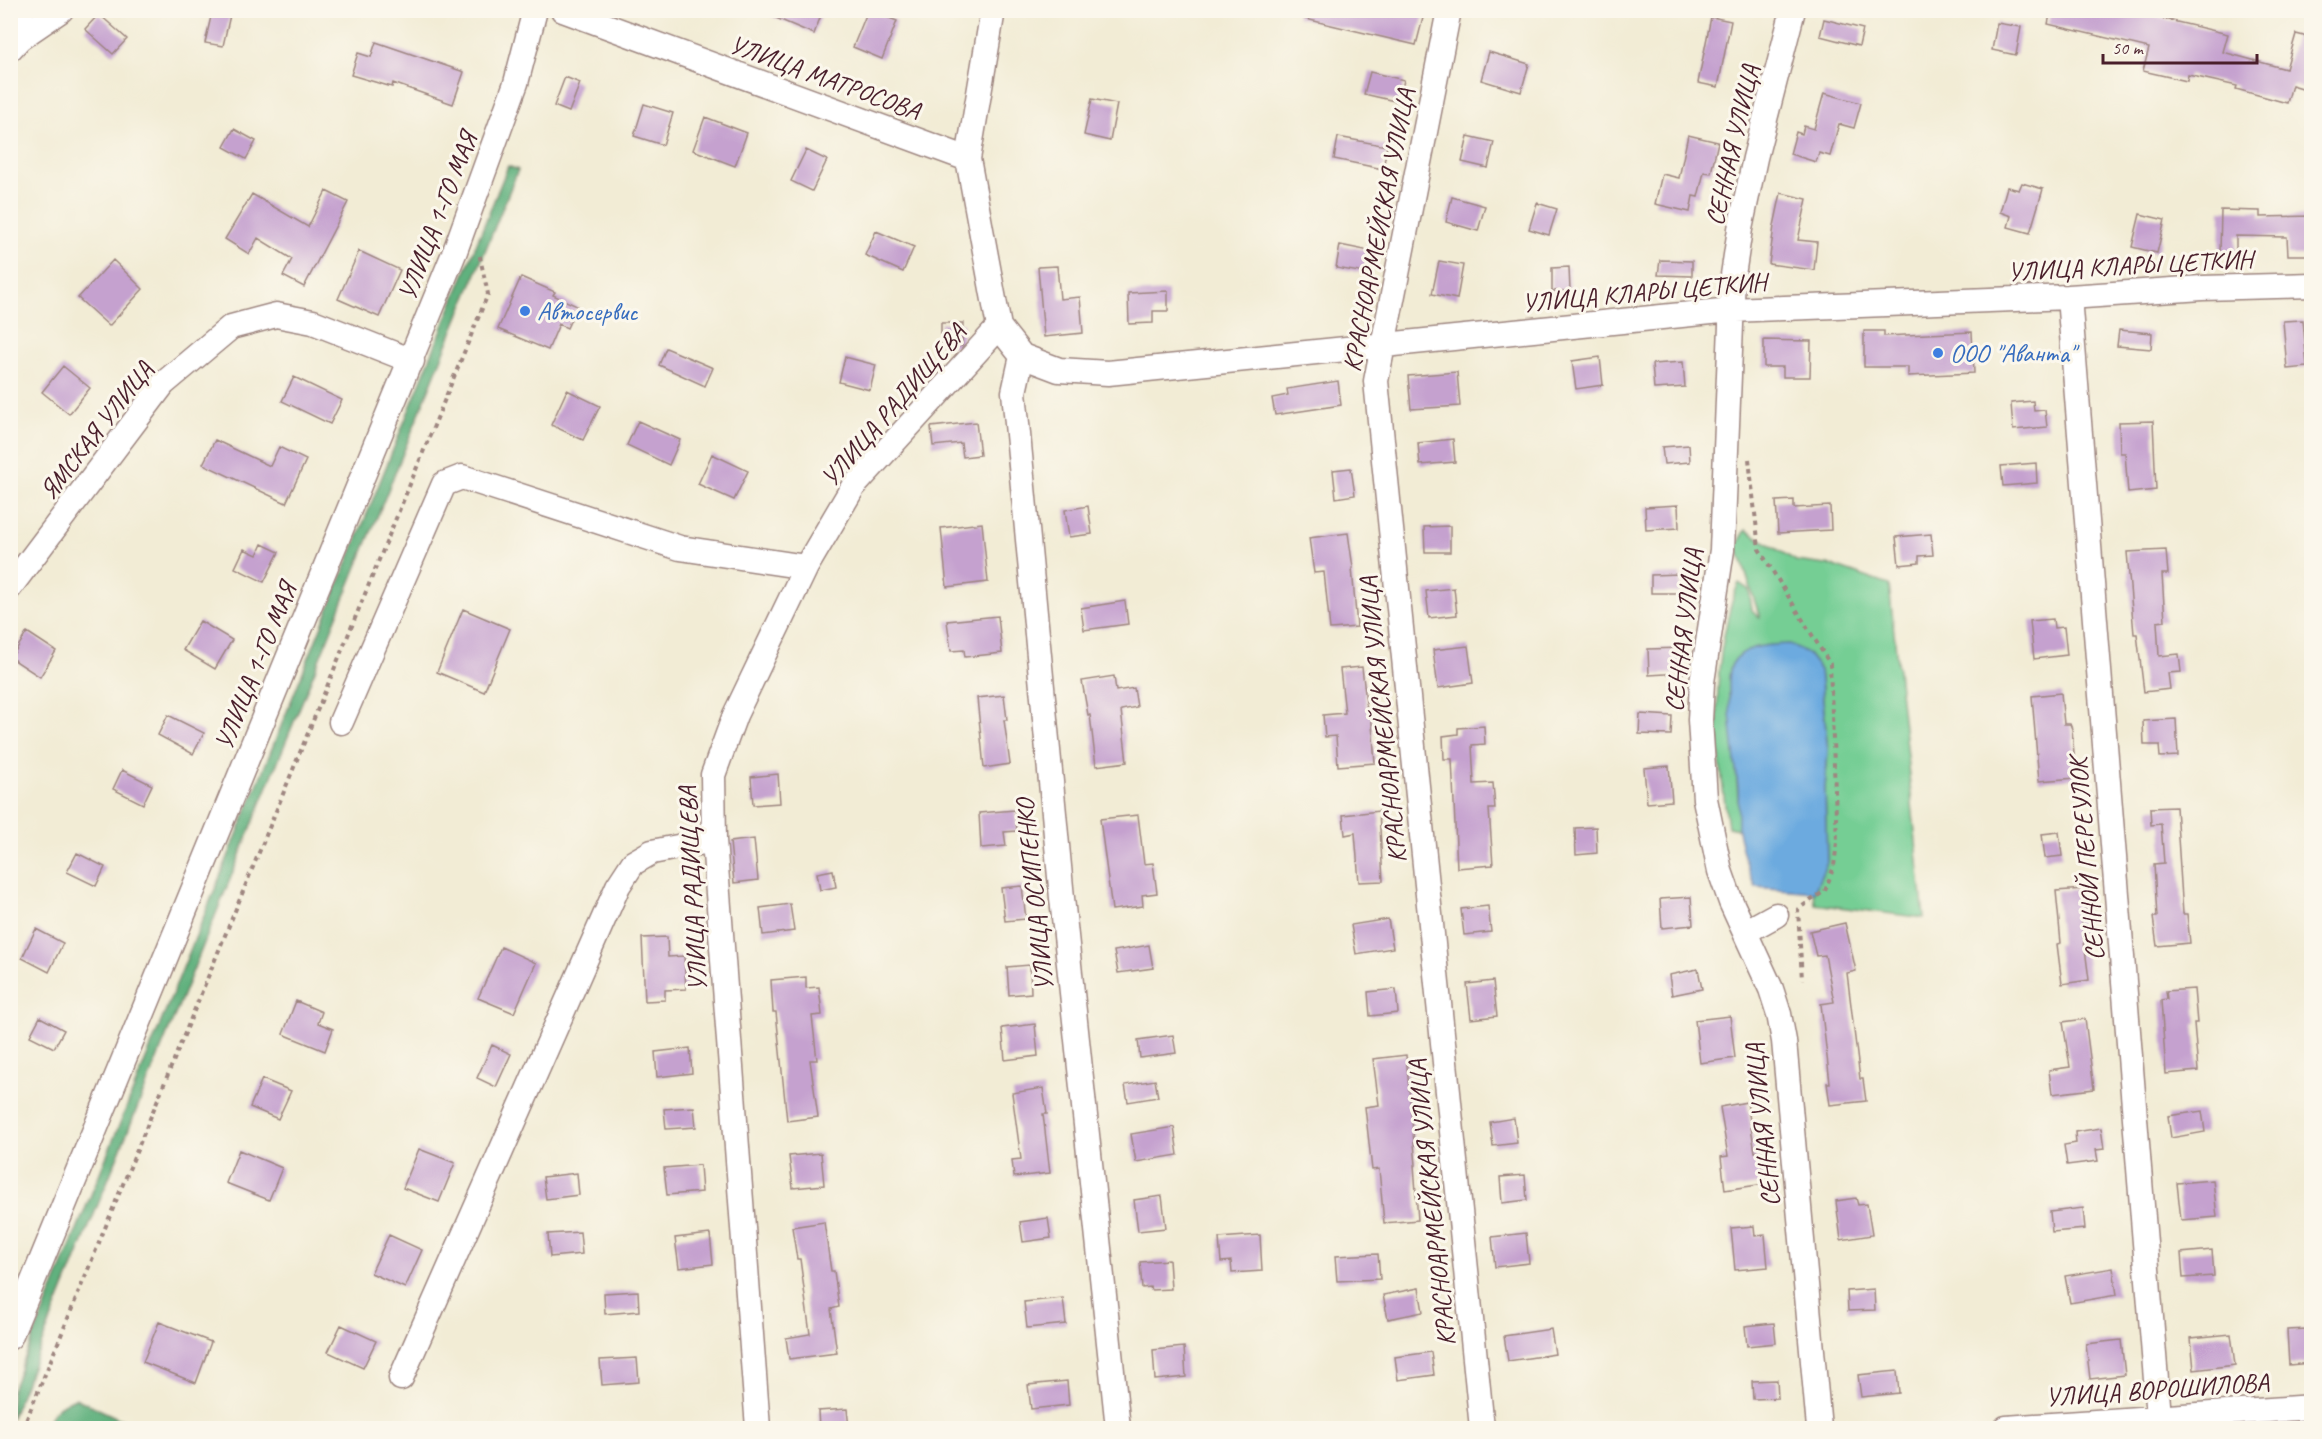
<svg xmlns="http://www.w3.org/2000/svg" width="2322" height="1439" viewBox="0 0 2322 1439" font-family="Caveat,sans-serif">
<rect width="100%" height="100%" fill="#fbf7ec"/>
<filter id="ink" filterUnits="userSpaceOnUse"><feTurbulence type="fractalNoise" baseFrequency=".0167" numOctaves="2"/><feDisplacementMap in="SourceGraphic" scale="12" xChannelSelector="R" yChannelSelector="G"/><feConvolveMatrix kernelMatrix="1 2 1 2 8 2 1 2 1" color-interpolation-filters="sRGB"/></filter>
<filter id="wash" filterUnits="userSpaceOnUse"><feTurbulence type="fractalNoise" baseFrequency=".008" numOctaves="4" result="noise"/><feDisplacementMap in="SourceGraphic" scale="24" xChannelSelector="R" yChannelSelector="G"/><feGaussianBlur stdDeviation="1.35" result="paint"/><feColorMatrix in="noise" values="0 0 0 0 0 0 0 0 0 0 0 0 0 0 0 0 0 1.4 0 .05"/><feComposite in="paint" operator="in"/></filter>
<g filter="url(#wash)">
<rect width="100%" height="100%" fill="#f2ecd5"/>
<path fill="#75ce94" stroke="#607660" stroke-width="1.5" d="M1746,530L1796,561L1834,566L1889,585L1924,918L1815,904L1814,892L1827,862L1825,788L1828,751L1820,670L1807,653L1730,688L1739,809L1738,829L1728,827C1719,762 1711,696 1725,631C1729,614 1731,598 1739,583L1749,590L1752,610L1760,618L1737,545Z"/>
<path fill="#60b17e" stroke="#556854" stroke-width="1.5" d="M508,166L518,170L11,1419V1392Z
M75,1398L139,1428H46C51,1410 58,1406 75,1398Z"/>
<path fill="#6caadf" stroke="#5b6485" stroke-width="1.5" d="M1790,644L1807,653L1820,670L1828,751L1825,788L1827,862L1814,892L1756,887C1748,870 1741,849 1738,830C1737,816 1739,802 1738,788C1736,766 1723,679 1732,664C1744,644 1769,645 1790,644Z"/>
<g id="blocks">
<path fill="#c5a1cf" d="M757,10H823L814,34Z
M868,10L897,21L882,59L853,47Z
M1298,10H1425L1416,45L1297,17Z
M2051,10H2126L2228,34L2223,52L2286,69L2296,34L2312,38V91L2292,85L2287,103L2236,89L2237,86L2188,75L2187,81L2143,71L2149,48L2048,24Z
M212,12L230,15L223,46L205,43Z
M99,14L127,39L113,54L85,29Z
M1711,17L1731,21L1718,87L1698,83Z
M1824,19L1863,29L1859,46L1820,36Z
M1997,23L2021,27L2016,55L1992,50Z
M376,42L464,72L453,104L393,83L392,87L351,75L358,53L371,57Z
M1489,52L1529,64L1521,92L1481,80Z
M1370,72L1404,80L1399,102L1364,94Z
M565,77L580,83L569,112L554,106Z
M1824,93L1861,103L1854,128L1839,124L1830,156L1819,153L1816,162L1790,154L1796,132L1802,134L1804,126L1814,129Z
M1092,99L1117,104L1110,141L1084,135Z
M644,104L673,113L663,145L634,136Z
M705,117L747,133L735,166L693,150Z
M234,129L256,141L246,159L224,147Z
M1688,135L1718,142L1711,173L1704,172L1698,197L1693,196L1690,212L1655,204L1662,174L1679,178Z
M1468,136L1494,142L1488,168L1462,162Z
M1338,137L1387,146L1383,169L1334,159Z
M806,150L827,160L812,191L791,181Z
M2022,183L2043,189L2030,233L2008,227L2011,216L2000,212L2007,187L2019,190Z
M326,191L348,202L304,287L283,276L292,259L258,238L249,254L225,239L252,194L308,227Z
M1781,193L1807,199L1798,240L1817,242L1814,270L1769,264L1774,226Z
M1452,197L1485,206L1478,231L1446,222Z
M1537,203L1557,209L1549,235L1529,229Z
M2221,210L2260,211V217L2312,216V255H2288L2287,237L2236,236V254L2220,253Z
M2140,214L2165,220L2157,253L2132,247Z
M876,231L914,247L903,272L865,255Z
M1340,245L1370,251L1365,273L1336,268Z
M359,251L400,270L379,317L338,299Z
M113,260L143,289L109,326L78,298Z
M1660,260L1692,261V276L1658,275Z
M1439,261L1463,265L1457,299L1432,294Z
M1057,266L1060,299L1080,297L1083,333L1044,337L1038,267Z
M1569,267L1570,291H1552V268Z
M521,277L555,292L553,295L577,306L567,328L559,324L548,350L498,329Z
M1168,291V311H1153V323L1129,324L1128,293Z
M2303,320L2307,367L2287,369L2283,321Z
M941,323H963L962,346H941Z
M2119,330L2152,333L2151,349L2117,346Z
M1864,331H1884V336L1972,332L1974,373L1908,376V367H1864Z
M1764,340L1811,341L1810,377H1783V367H1764Z
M666,348L713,368L705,386L659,365Z
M845,357L876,365L870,390L839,382Z
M1600,357L1603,385L1576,389L1572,361Z
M1683,362L1685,387L1654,389L1652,364Z
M63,366L90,388L69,414L42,392Z
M1457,372L1460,406L1411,409L1408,376Z
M294,377L342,400L330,424L282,401Z
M1338,381L1341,405L1275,415L1272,398L1288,395L1287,389Z
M567,390L600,406L583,440L551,425Z
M2033,401L2034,411L2045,410L2047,427L2013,430L2011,403Z
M638,421L680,440L669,465L627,445Z
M2153,421L2156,490L2128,493L2125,453H2120L2119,422Z
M976,422L980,455L963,457L961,443L933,446L931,427Z
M1453,439L1455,462L1420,465L1418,443Z
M215,440L270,466L279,447L306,460L286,503L203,464Z
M1689,445L1690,462L1664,464L1662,447Z
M712,454L748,471L734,500L698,484Z
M2036,463L2037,483L2003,486L2001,466Z
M1351,468L1355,495L1336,498L1333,470Z
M1794,500V508L1830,506L1831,530L1778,533L1776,501Z
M1678,505L1679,528L1646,530L1645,507Z
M1088,506L1092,534L1069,537L1065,510Z
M982,523L988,582L947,587L941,528Z
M1450,526V552H1425L1424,527Z
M1348,533L1353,568H1352L1357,627L1330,629L1324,572L1314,573L1309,538Z
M1931,534L1933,555L1919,556V563L1899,565L1896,537Z
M262,544L279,552L264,582L235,568L244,549L257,555Z
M2166,550L2168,574H2162L2165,621L2157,622L2159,656L2179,654L2181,672L2168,673L2170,689L2144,692L2137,634H2134L2127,552Z
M1680,574V593H1651V575Z
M1454,588L1457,615L1429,618L1426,591Z
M1125,601L1128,624L1084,630L1081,608Z
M463,609L510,629L484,692L437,672Z
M998,616L1002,653L965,657L964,650L951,651L947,621Z
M2053,619L2054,628L2064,627L2067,655L2034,659L2030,621Z
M200,621L232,640L215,669L183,650Z
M27,632L56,651L40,677L11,658Z
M1468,646L1473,683L1438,688L1433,650Z
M1682,648L1683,673L1649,675L1648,649Z
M1362,667L1367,711H1371L1375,763L1338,766L1336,736L1325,737L1323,715L1345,713L1340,669Z
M1114,676L1116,691L1134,688L1137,707L1121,710L1127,762L1096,766L1090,715H1088L1082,681Z
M2061,693L2064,724H2070L2072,729L2076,778L2039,781L2032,696Z
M1004,695L1007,720H1004L1010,764L984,768L977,698Z
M1640,714L1672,716L1671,735L1639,734Z
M168,715L204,733L193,754L158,735Z
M2176,719L2178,756L2160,757L2159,745H2144L2143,721Z
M1484,726L1485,744L1472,745L1474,784L1493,783L1495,809H1489L1493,865L1457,868L1452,759H1444L1443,736L1458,734V728Z
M1669,766L1672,801L1647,803L1644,768Z
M122,770L152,785L143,804L113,789Z
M778,774L780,803L753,805L751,777Z
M2176,807L2183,914H2187L2190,943L2157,946L2153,917H2157L2154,864L2164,863L2161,824L2151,825L2150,808Z
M1015,810L1017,831L1004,832L1006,846L981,848L979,813Z
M1379,811L1383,881L1359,882L1355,833L1345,835L1343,815Z
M1138,815L1144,864L1153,863L1157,893L1142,895L1143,906L1112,910L1100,819Z
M1596,827L1597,853L1576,855L1575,828Z
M2059,832L2062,856L2045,858L2042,834Z
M754,839L758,880L734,883L730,842Z
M77,853L105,867L96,886L67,872Z
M833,870L836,887L820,890L817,873Z
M1022,886L1026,919L1005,921L1001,888Z
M2084,889L2086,917H2081L2089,980L2062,984L2057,944L2061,943L2056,891Z
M1691,897L1693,925L1662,928L1660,899Z
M790,904L794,931L763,935L760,908Z
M1488,906L1491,932L1464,935L1461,909Z
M1388,919L1393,948L1356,954L1351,925Z
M1845,923L1856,971L1847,973L1860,1079H1863L1866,1101L1830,1105L1827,1083H1830L1821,1004L1834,1002L1825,955L1816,956L1810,931Z
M36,929L63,943L49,972L22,958Z
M667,937L668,957L684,956L686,989L665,990V1000L645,1001L642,938Z
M1149,945L1153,968L1118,973L1114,951Z
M501,947L536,963L514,1013L478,998Z
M1030,965L1031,993L1009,995L1007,967Z
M1698,969L1702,989L1672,995L1669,975Z
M806,977V988L819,987L822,1015L812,1016L817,1060H810L818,1117L787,1121L776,1012H773L771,980Z
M1493,981L1497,1016L1471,1019L1467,984Z
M1396,989L1398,1013L1370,1016L1368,992Z
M2194,989L2197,1023H2194L2198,1071L2166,1074L2161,1000L2167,999L2166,991Z
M296,1001L322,1012L318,1023L333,1029L325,1051L283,1034Z
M1730,1016L1735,1058L1700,1063L1695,1020Z
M40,1017L64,1030L54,1048L30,1036Z
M2085,1019L2094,1089L2052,1094L2049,1070L2070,1067L2063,1022Z
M1035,1024L1038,1056L1005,1060L1002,1028Z
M1173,1035L1176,1053L1140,1058L1138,1040Z
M492,1045L511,1054L496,1087L477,1078Z
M690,1048L692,1073L657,1077L655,1052Z
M1406,1055L1416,1165H1414L1418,1220L1384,1223L1379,1169L1372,1170L1365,1107L1379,1105L1373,1059Z
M262,1079L291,1091L278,1119L250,1107Z
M1155,1080L1158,1097L1128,1102L1125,1085Z
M1043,1088L1047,1114H1043L1050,1173L1014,1177L1012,1160L1021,1159L1012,1093Z
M1747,1102L1755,1152L1759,1151L1764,1184L1725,1190L1721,1157L1728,1156L1720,1107Z
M694,1107L696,1127L666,1129L664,1109Z
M2202,1111L2205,1132L2171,1138L2168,1116Z
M1514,1118L1517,1143L1493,1146L1490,1122Z
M1174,1127L1178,1155L1136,1162L1131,1134Z
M2101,1128L2104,1149L2096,1150L2098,1161L2067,1165L2064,1145L2076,1143L2075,1132Z
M419,1149L455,1163L439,1202L403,1188Z
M239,1150L282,1168L269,1200L226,1183Z
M821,1153L824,1185L793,1188L789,1156Z
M700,1165L702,1192L667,1195L664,1168Z
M577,1173L579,1195L546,1199L543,1177Z
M1525,1175L1527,1200L1502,1203L1500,1177Z
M2213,1180L2217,1217L2181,1220L2177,1183Z
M1162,1196L1166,1228L1138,1231L1134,1200Z
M1856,1198L1858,1205L1867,1204L1872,1235L1841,1240L1836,1201Z
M2083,1208L2085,1229L2052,1232L2050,1212Z
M1048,1218L1051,1238L1023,1242L1020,1222Z
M824,1222L831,1271H834L839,1307L831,1309L837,1353L789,1359L786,1338L810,1334L800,1259H797L792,1227Z
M1754,1226L1755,1236L1765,1235L1768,1267L1735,1270L1731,1228Z
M580,1232L582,1254L550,1257L548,1234Z
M1526,1233L1529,1263L1495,1267L1492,1237Z
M710,1234L713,1264L679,1268L675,1238Z
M389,1235L422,1250L405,1288L371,1273Z
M1260,1235L1262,1271L1232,1273L1231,1261L1221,1262L1219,1238Z
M2212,1250L2214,1276L2183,1278L2181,1253Z
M1378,1254L1380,1279L1337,1281L1335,1256Z
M1169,1260L1171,1289L1151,1290L1150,1287L1142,1288L1140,1262Z
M2113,1268L2117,1295L2070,1303L2065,1276Z
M1419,1288L1423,1312L1388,1319L1383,1295Z
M1874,1289L1875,1310L1848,1311L1847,1291Z
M638,1291L639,1311L605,1314L604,1293Z
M1063,1298L1066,1324L1027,1328L1024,1302Z
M159,1322L211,1342L196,1383L143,1362Z
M1774,1323L1776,1343L1747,1346L1745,1326Z
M341,1325L376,1341L363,1368L328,1352Z
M1551,1329L1555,1354L1508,1361L1504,1336Z
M2308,1329L2311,1363L2289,1365L2287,1330Z
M2231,1334L2235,1365L2194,1370L2191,1338Z
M2121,1340L2125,1375L2090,1379L2086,1344Z
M1184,1347L1186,1377L1155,1380L1153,1350Z
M1431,1352L1434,1375L1398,1380L1395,1357Z
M637,1358L639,1382L602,1385L600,1360Z
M1897,1371L1899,1393L1861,1397L1858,1375Z
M1777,1380L1778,1398L1753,1399L1752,1381Z
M1067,1381L1069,1405L1031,1409L1028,1385Z
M847,1409L849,1428H819L818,1411Z"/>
</g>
</g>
<g filter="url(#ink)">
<use href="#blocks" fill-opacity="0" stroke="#9e8680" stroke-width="1.5"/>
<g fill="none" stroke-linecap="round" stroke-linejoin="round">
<g stroke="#9e8680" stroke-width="27">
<path id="minor" d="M563,10L968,159
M993,10L968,159L999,327L1022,356L1059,370L1108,373L1731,310L2069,297L2202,288L2312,285
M1449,10L1376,381L1482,1428
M1793,10L1755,158L1740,229L1733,275L1722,550L1702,682L1700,720L1705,799L1720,871L1731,902L1771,989L1779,1014L1784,1041L1819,1428
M20,38L21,10
M10,49L20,38L61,10
M2069,297L2159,1417
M1022,356L1014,392L1062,898L1118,1428
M10,587L163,384L231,327L276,315L313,322L412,361
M341,722L444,484L462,477L680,548L806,567
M1745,932L1776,915
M10,1337L455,251L516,83L535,10
M401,1378L618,886L633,863L652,852L714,840
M758,1428L714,840L713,775L735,715L806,567L853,487L999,327
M2006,1428L2312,1407"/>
</g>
<path stroke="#9e8680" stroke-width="4" stroke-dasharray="4.5 4.5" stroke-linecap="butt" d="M1749,459L1759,549L1830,664L1837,842L1834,866L1825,891L1798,909L1802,980
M23,1428L488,294L479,253"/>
<use href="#minor" stroke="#fff" stroke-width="24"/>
</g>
</g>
<g fill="#3f7fe0" stroke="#fbf7ec" stroke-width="2">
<circle cx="525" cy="311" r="6"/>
<circle cx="1938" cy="353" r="6"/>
</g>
<g text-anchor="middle" stroke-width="6" stroke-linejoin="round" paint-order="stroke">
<g font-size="26" fill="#4a1f2b" stroke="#fbf7ec">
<text transform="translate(825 77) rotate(20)" y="9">УЛИЦА МАТРОСОВА</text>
<text transform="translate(1732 145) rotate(-77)" y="9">СЕННАЯ УЛИЦА</text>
<text transform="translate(437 216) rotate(-69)" y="9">УЛИЦА 1-ГО МАЯ</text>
<text transform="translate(1378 230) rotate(-79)" y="9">КРАСНОАРМЕЙСКАЯ УЛИЦА</text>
<text transform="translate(2130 265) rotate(-3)" y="9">УЛИЦА КЛАРЫ ЦЕТКИН</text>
<text transform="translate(1644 292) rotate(-5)" y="9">УЛИЦА КЛАРЫ ЦЕТКИН</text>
<text transform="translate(893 405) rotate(-49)" y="9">УЛИЦА РАДИЩЕВА</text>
<text transform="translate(96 430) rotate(-52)" y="9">ЯМСКАЯ УЛИЦА</text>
<text transform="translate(1683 630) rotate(-83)" y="9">СЕННАЯ УЛИЦА</text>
<text transform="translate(255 666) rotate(-68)" y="9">УЛИЦА 1-ГО МАЯ</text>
<text transform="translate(1382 720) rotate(-96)" y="9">КРАСНОАРМЕЙСКАЯ УЛИЦА</text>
<text transform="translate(2086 859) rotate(-95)" y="9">СЕННОЙ ПЕРЕУЛОК</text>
<text transform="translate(692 889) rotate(-93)" y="9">УЛИЦА РАДИЩЕВА</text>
<text transform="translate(1034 895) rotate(-96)" y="9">УЛИЦА ОСИПЕНКО</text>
<text transform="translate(1762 1125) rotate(-96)" y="9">СЕННАЯ УЛИЦА</text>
<text transform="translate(1431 1203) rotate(-96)" y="9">КРАСНОАРМЕЙСКАЯ УЛИЦА</text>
<text transform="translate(2157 1389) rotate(-4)" y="9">УЛИЦА ВОРОШИЛОВА</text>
</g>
<g font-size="26" fill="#366cbe" stroke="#fbf7ec" text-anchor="start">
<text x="537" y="320">Автосервис</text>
<text x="1950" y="362">ООО "Аванта"</text>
</g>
</g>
<rect width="2322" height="1439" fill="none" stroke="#fbf7ec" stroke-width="36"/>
<path d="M2103 54v9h154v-9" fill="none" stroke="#4a1f2b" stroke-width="3"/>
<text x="2112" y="54" font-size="18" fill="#4a1f2b" stroke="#fbf7ec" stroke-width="4.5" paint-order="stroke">50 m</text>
</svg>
